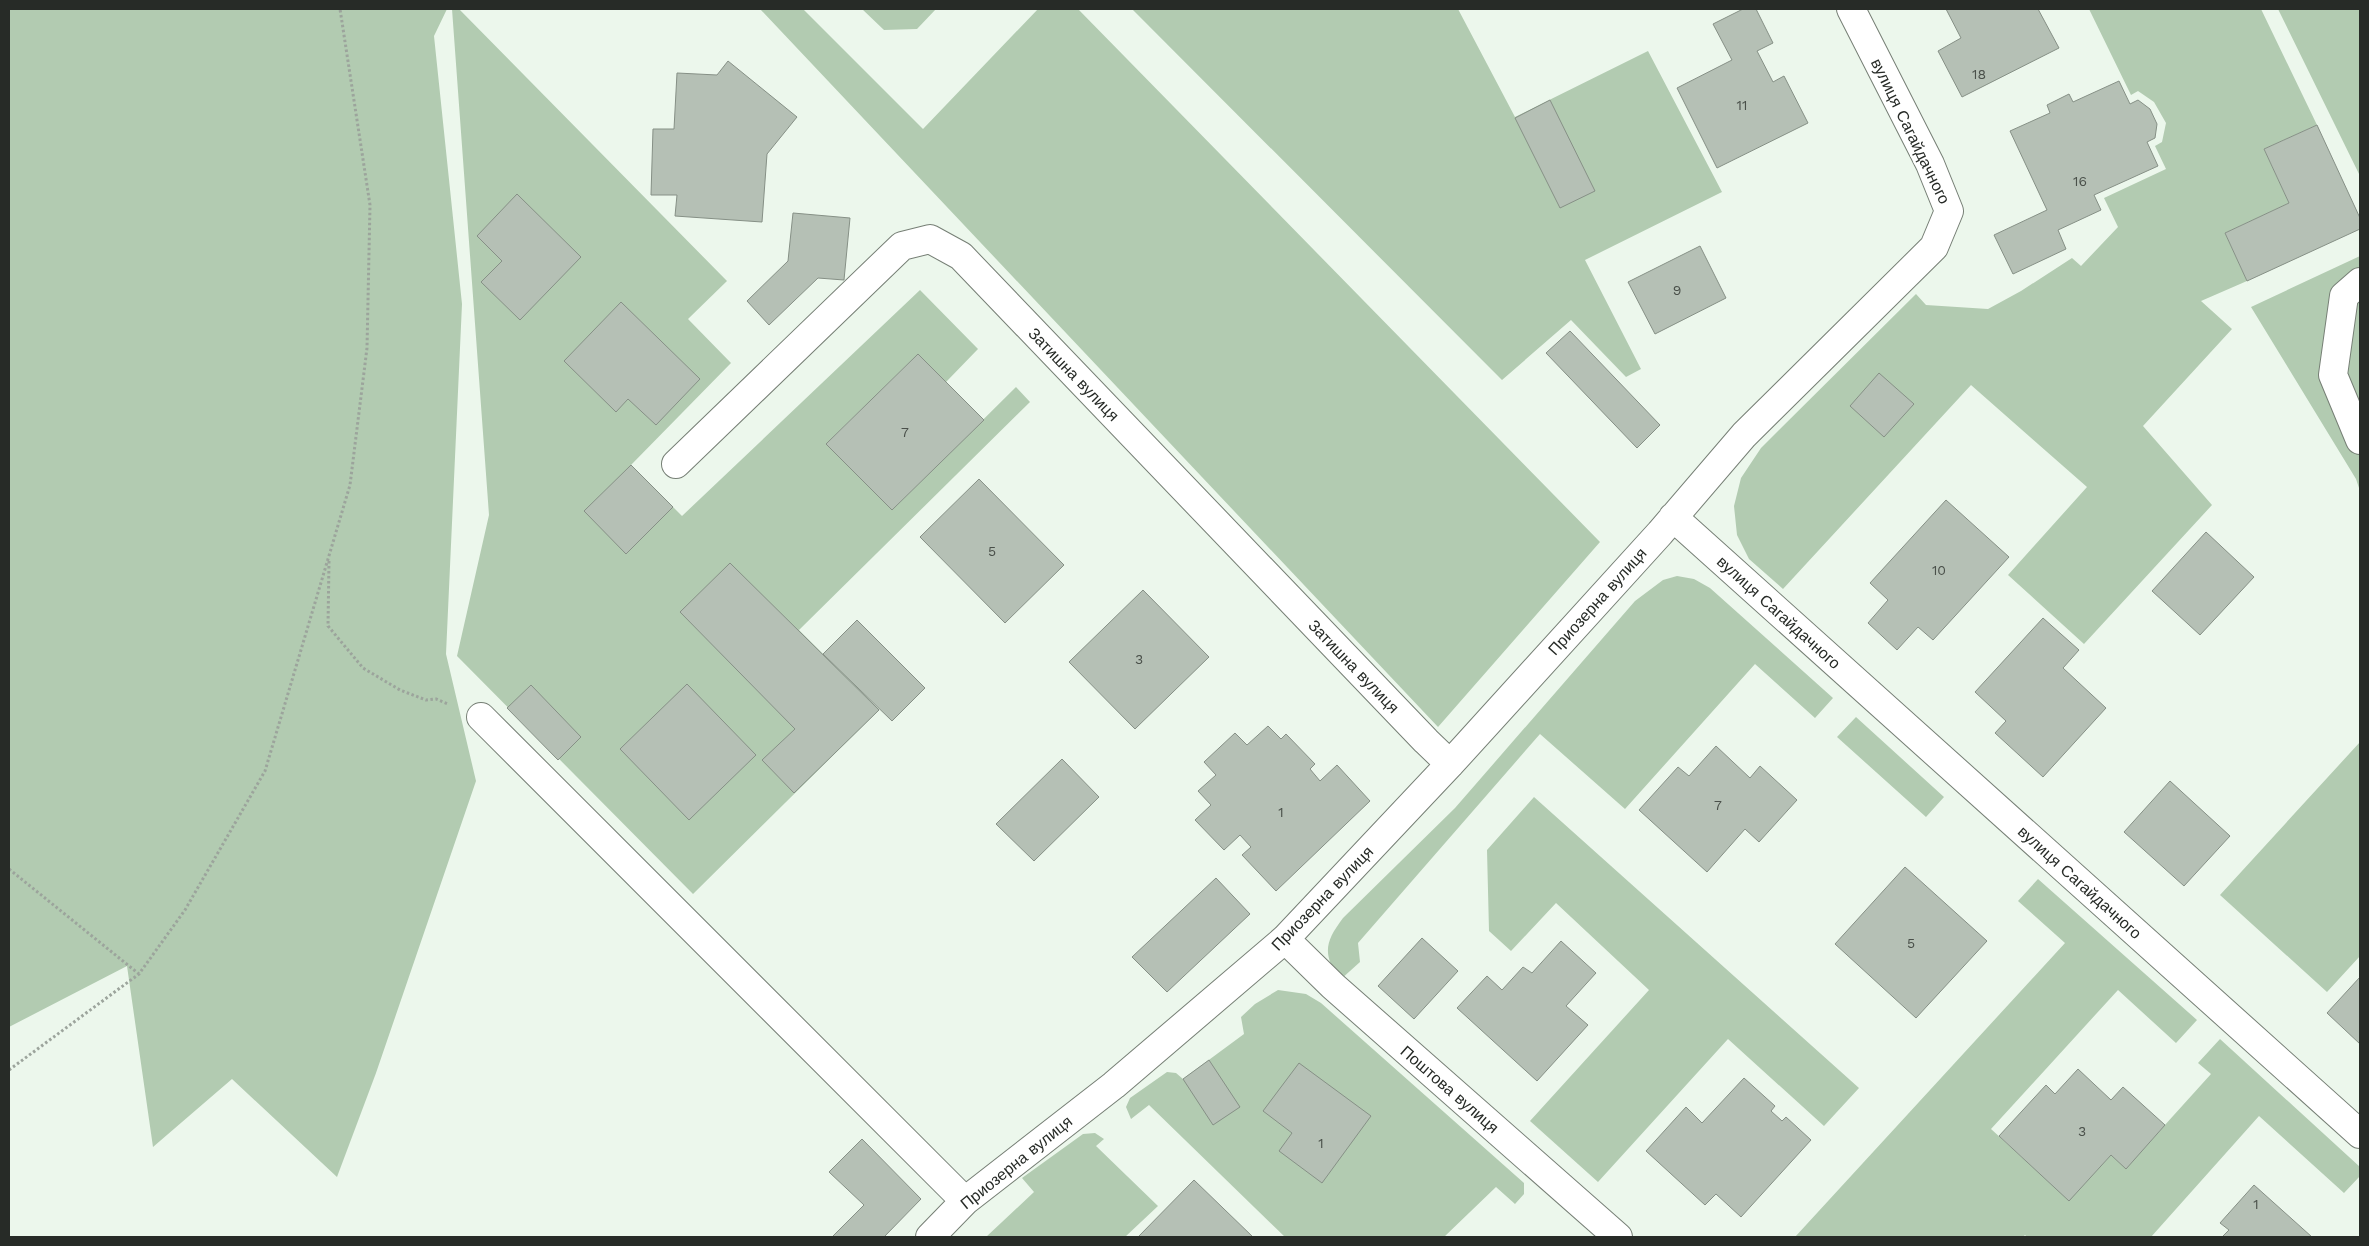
<svg xmlns="http://www.w3.org/2000/svg" width="2369" height="1246" viewBox="0 0 2369 1246" font-family="'Work Sans',sans-serif">
<rect width="100%" height="100%" fill="#ecf7ec"/>
<path fill="#b2cbb1" d="M9,9H447L434,36L462,304L446,654L476,781L376,1073L337,1177L232,1079L153,1147L127,966L9,1027Z
M452,9H459L727,281L688,319L731,363L631,465L682,516L920,290L978,349L946,382L918,354L826,444L892,510L1016,387L1030,402L799,630L879,710L693,894L457,656L489,515Z
M760,9H803L923,129L1038,9H1078L1600,542L1438,727Z
M862,9H936L917,29L884,30Z
M1132,9H1458L1515,117L1648,51L1722,192L1585,260L1641,369L1626,377L1571,320L1502,380Z
M2089,9H2261L2317,125L2264,149L2289,203L2225,233L2247,281L2201,301L2232,329L2143,426L2212,505L2084,644L2008,575L2087,487L1971,385L1783,589L1749,559L1737,535L1734,506L1741,478L1761,448L1916,294L1926,305L1988,309L2021,291L2072,258L2081,266L2118,227L2104,198L2166,169L2155,146L2162,142L2166,123L2154,102L2138,91L2131,95Z
M2278,9H2360V176Z
M2360,256V491L2356,479L2251,307Z
M1677,576L1694,579L1710,588L1833,698L1815,718L1755,664L1625,809L1540,734L1358,943L1360,962L1340,980C1322,954 1325,942 1343,918L1455,808L1635,601L1663,580Z
M1856,717L1944,797L1926,817L1837,737Z
M2360,742V956L2327,992L2220,895Z
M1534,797L1859,1088L1824,1126L1728,1039L1598,1182L1530,1121L1649,990L1556,903L1511,951L1489,931L1487,850Z
M2038,879L2197,1020L2176,1043L2118,990L1991,1129L2069,1200L2111,1155L2126,1168L2211,1074L2198,1063L2220,1039L2360,1167V1176L2344,1193L2259,1116L2151,1237H2027L2025,1235L2023,1237H1795L2065,943L2018,901Z
M1278,990L1306,994L1321,1003L1524,1183V1194L1515,1204L1496,1187L1444,1237H1285L1149,1105L1131,1119L1126,1107L1130,1098L1167,1072L1176,1073L1183,1079L1244,1034L1241,1017L1255,1004Z
M1095,1133L1104,1139L1096,1146L1158,1206L1125,1237H986L1034,1192L1022,1178L1083,1134Z"/>
<path fill="#b5c0b5" stroke="#869086" d="M1743,9H1756L1773,43L1757,51L1773,82L1784,76L1808,123L1717,168L1677,88L1732,60L1713,24Z
M1946,9H2038L2059,48L1962,97L1938,51L1961,38Z
M728,61L797,117L767,154L762,222L675,216L677,195H651L653,129H674L677,73L717,75Z
M2119,81L2130,104L2138,100L2150,109L2157,124L2155,138L2147,142L2158,166L2094,195L2101,210L2058,230L2066,249L2013,274L1994,235L2047,210L2010,131L2050,113L2047,105L2069,94L2073,102Z
M1550,100L1595,191L1560,208L1515,118Z
M2317,125L2360,218V229L2247,281L2225,233L2289,203L2264,149Z
M517,194L581,257L520,320L481,282L502,261L477,236Z
M793,213L850,218L844,280L818,278L769,325L747,301L788,261Z
M1700,246L1726,298L1655,334L1628,282Z
M621,302L700,379L656,425L628,399L616,412L564,361Z
M1570,331L1660,425L1637,448L1546,353Z
M918,354L984,420L892,510L826,444Z
M1879,373L1914,404L1884,437L1850,406Z
M631,465L673,507L626,554L584,511Z
M979,479L1064,565L1005,623L920,537Z
M1946,500L2009,557L1933,640L1918,627L1897,650L1868,623L1888,600L1870,583Z
M2206,532L2254,577L2200,635L2152,591Z
M730,563L879,710L794,793L762,760L795,729L680,612Z
M1143,590L1209,657L1135,729L1069,662Z
M2043,618L2079,650L2063,668L2106,708L2043,777L1995,733L2006,721L1975,692Z
M857,620L925,688L892,721L823,654Z
M687,684L756,755L689,820L620,749Z
M531,685L581,737L558,760L507,708Z
M1268,726L1281,739L1286,734L1315,764L1310,769L1320,781L1337,765L1370,801L1276,891L1242,855L1251,847L1240,835L1224,850L1195,820L1211,805L1198,791L1216,775L1204,762L1235,733L1247,745Z
M1716,746L1750,778L1760,766L1797,800L1759,842L1745,829L1707,872L1639,810L1678,767L1689,776Z
M1062,759L1099,797L1034,861L996,824Z
M2170,781L2230,836L2184,886L2124,832Z
M1905,867L1987,941L1916,1018L1835,944Z
M1216,878L1250,914L1167,992L1132,957Z
M1422,938L1458,971L1414,1019L1378,986Z
M1561,941L1596,973L1566,1006L1588,1025L1537,1081L1457,1008L1487,976L1502,990L1523,967L1532,973Z
M2360,977V1044L2327,1013Z
M1209,1060L1240,1107L1213,1125L1183,1079Z
M1299,1063L1371,1116L1322,1183L1279,1151L1292,1133L1263,1111Z
M2078,1069L2111,1100L2123,1087L2165,1125L2126,1169L2111,1155L2069,1201L1999,1136L2046,1085L2055,1094Z
M1744,1078L1775,1106L1771,1111L1782,1121L1786,1117L1811,1140L1741,1217L1716,1194L1705,1205L1646,1151L1686,1107L1702,1123Z
M862,1139L921,1199L884,1237H832L864,1205L829,1172Z
M1194,1180L1253,1237H1138Z
M2254,1185L2312,1237H2222L2229,1230L2220,1223Z"/>
<g fill="none" stroke-linecap="round" stroke-linejoin="round">
<g stroke="#767f75" stroke-width="30">
<path id="minor" d="M2360,282L2344,296L2333,375L2360,440
M676,464L902,246L930,239L961,256L1426,741L1450,764
M1673,517L2360,1134
M481,717L965,1201
M1285,939L1333,986L1618,1237
M930,1237L965,1201L1114,1085L1285,939L1450,764L1660,533L1744,435L1934,247L1949,211L1930,164L1851,9"/>
</g>
<path stroke="#9ca49c" stroke-width="3" stroke-dasharray="2.5 2.5" stroke-linecap="butt" d="M329,561L328,626L363,668L400,690L426,700L436,699L448,704
M9,869L139,974
M9,1070L139,974L185,910L265,771L350,485L367,348L370,205L340,9"/>
<use href="#minor" stroke="#fff" stroke-width="28"/>
</g>
<g text-anchor="middle" stroke-width="4.5" stroke-linejoin="round" paint-order="stroke">
<g font-size="14" fill="#4a504a">
<text x="1979" y="79">18</text>
<text x="1742" y="110">11</text>
<text x="2080" y="186">16</text>
<text x="1677" y="295">9</text>
<text x="905" y="437">7</text>
<text x="992" y="556">5</text>
<text x="1939" y="575">10</text>
<text x="1139" y="664">3</text>
<text x="1718" y="810">7</text>
<text x="1281" y="817">1</text>
<text x="1911" y="948">5</text>
<text x="2082" y="1136">3</text>
<text x="1321" y="1148">1</text>
<text x="2256" y="1209">1</text>
</g>
<g font-size="16" fill="#272b27" stroke="#fff">
<text transform="translate(1911 131) rotate(64)" y="6">вулиця Сагайдачного</text>
<text transform="translate(1074 374) rotate(46)" y="6">Затишна вулиця</text>
<text transform="translate(1597 601) rotate(-48)" y="6">Приозерна вулиця</text>
<text transform="translate(1779 612) rotate(42)" y="6">вулиця Сагайдачного</text>
<text transform="translate(1354 666) rotate(46)" y="6">Затишна вулиця</text>
<text transform="translate(2080 882) rotate(42)" y="6">вулиця Сагайдачного</text>
<text transform="translate(1322 898) rotate(-46)" y="6">Приозерна вулиця</text>
<text transform="translate(1450 1089) rotate(41)" y="6">Поштова вулиця</text>
<text transform="translate(1016 1162) rotate(-39)" y="6">Приозерна вулиця</text>
</g>
</g>
<rect width="2369" height="1246" fill="none" stroke="#272b27" stroke-width="20"/>
</svg>
